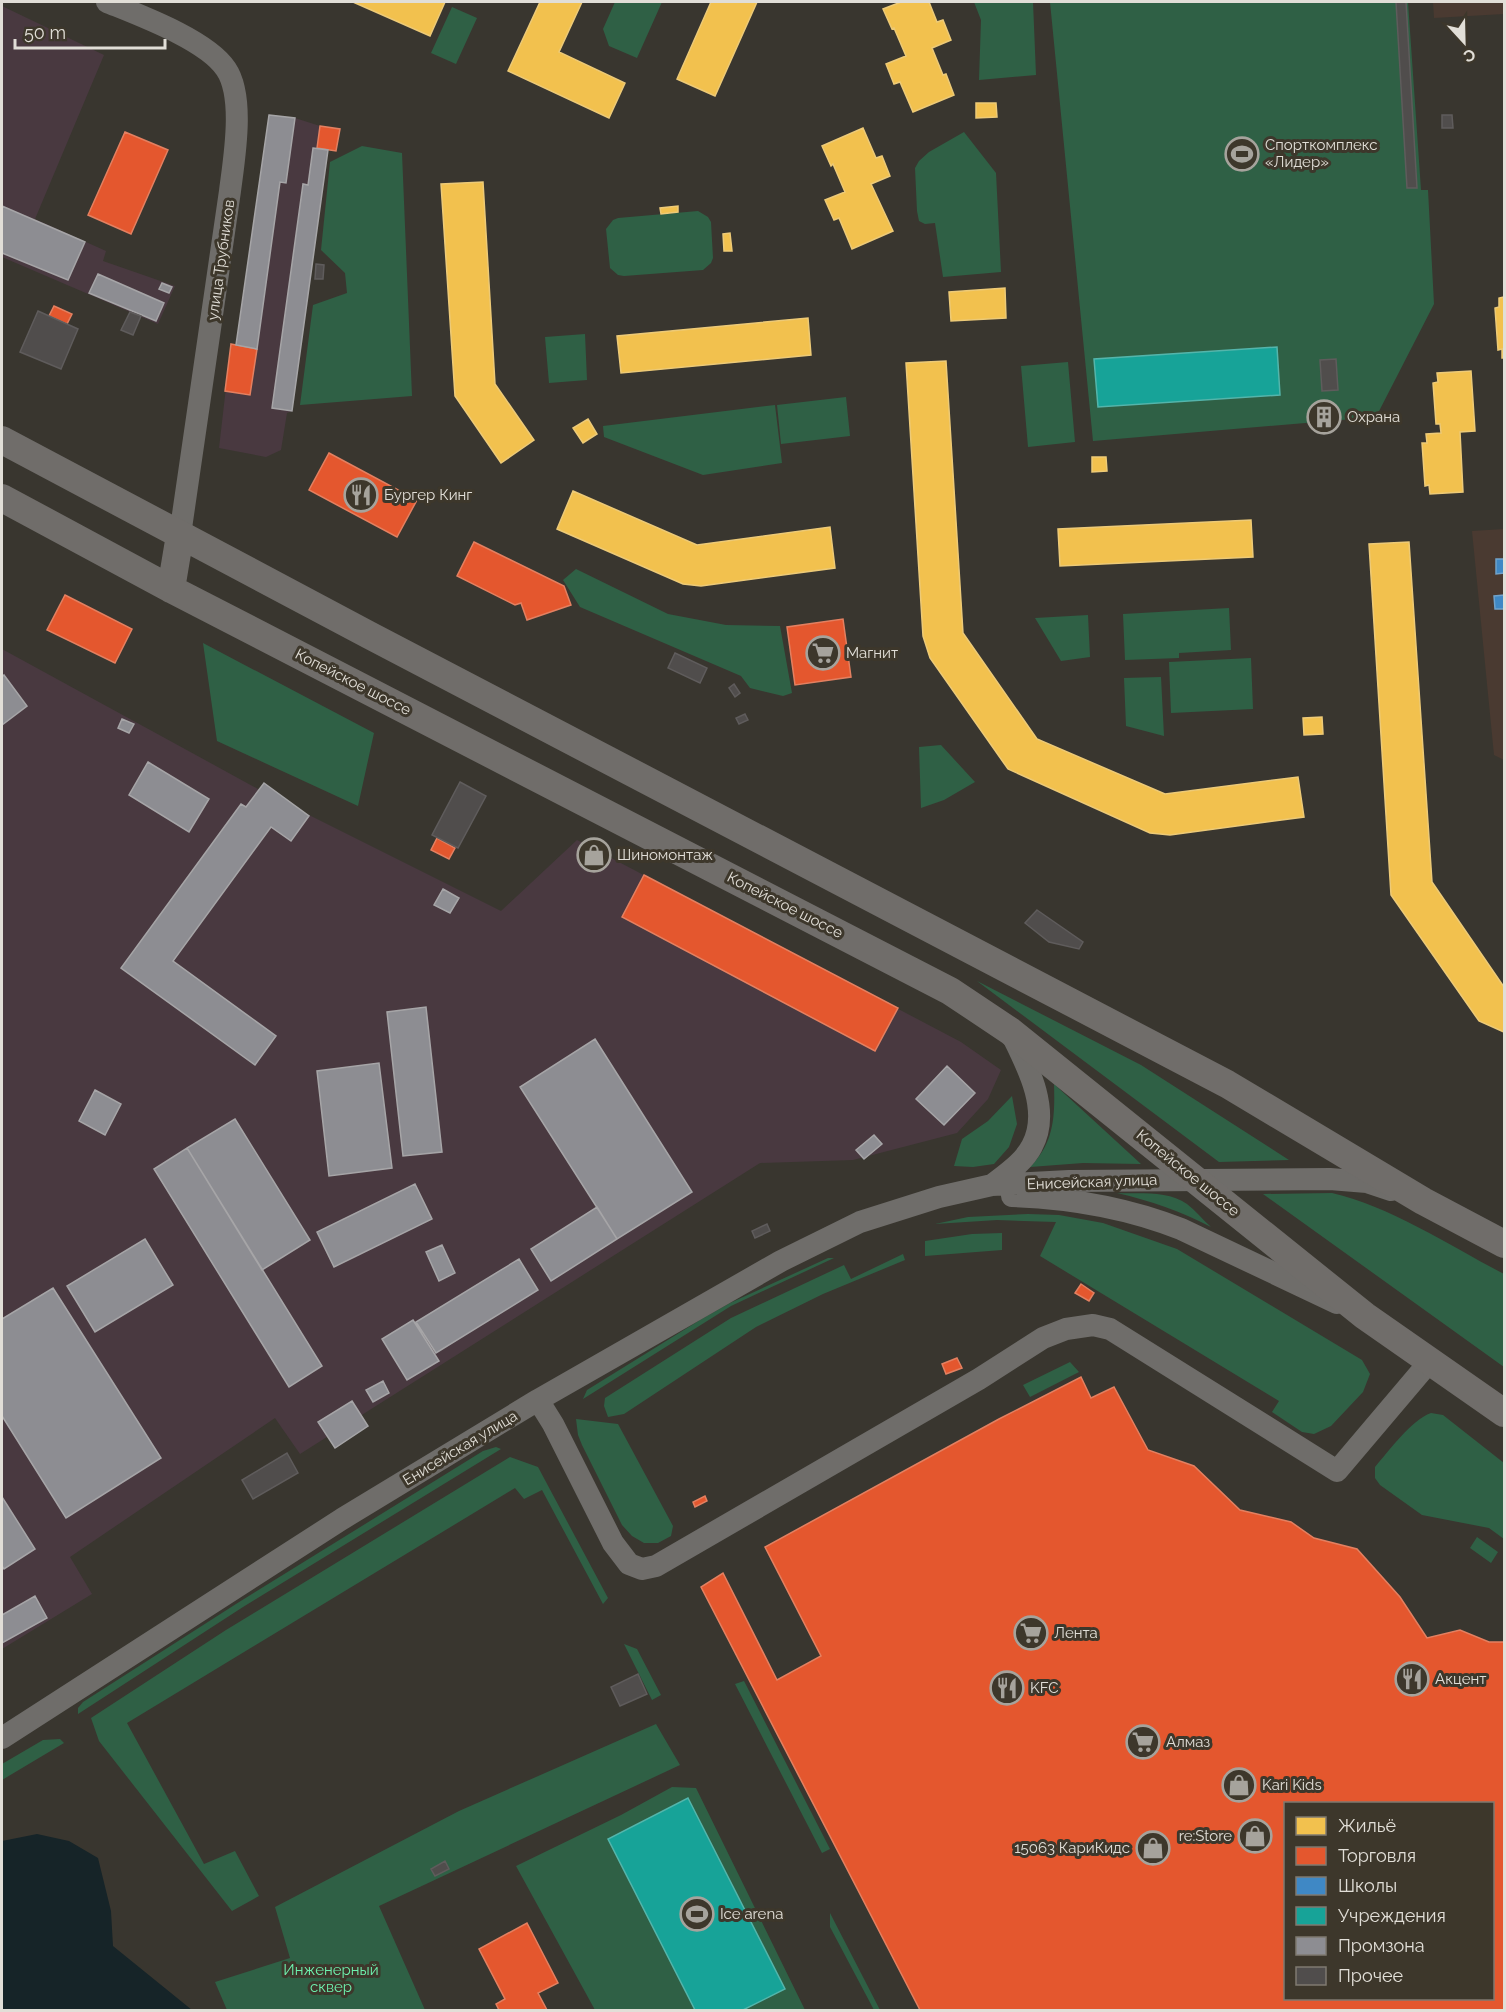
<svg xmlns="http://www.w3.org/2000/svg" width="1506" height="2012" viewBox="0 0 1506 2012" font-family="Raleway,sans-serif">
<rect width="100%" height="100%" fill="#39362f"/>
<path fill="#493940" d="M2,6L104,55L35,219L106,251L103,261L175,286L158,324L2,257Z
M269,115L295,118L320,126L340,129L336,151L328,150L292,411L287,413L281,450L266,457L219,448L231,344L236,345Z
M2,649L269,795L501,911L577,840L961,1042L1001,1070L988,1099L957,1133L853,1160L760,1163L300,1454L275,1418L70,1557L92,1594L2,1649Z"/>
<path fill="#4a3a31" d="M1433,2H1504V14L1434,18Z
M1504,529V760L1494,755L1472,531Z"/>
<path fill="#2f6045" d="M615,2H662L637,58L609,46L603,29Z
M974,2H1033L1036,75L979,80L981,20Z
M1050,2H1408L1421,190H1428L1434,304L1376,417L1093,441Z
M452,7L477,18L456,64L431,53Z
M964,132L996,173L1001,272L943,277L935,223L925,224L919,221L917,211L915,168L919,161L929,152Z
M362,146L402,153L412,396L300,405L313,305L347,293L345,273L321,250L330,162Z
M698,211L708,217L711,222L713,258L711,263L703,270L624,276L618,275L610,268L606,229L613,220L618,218Z
M585,334L587,380L549,383L545,337Z
M1068,362L1075,442L1028,447L1021,366Z
M846,397L850,436L781,444L777,405Z
M775,405L782,463L703,475L604,437L603,426Z
M576,569L668,614L726,625L780,626L792,693L783,696L750,688L741,676L580,607L563,580Z
M1229,608L1231,650L1179,653V658L1125,660L1123,614Z
M1088,615L1090,657L1061,661L1035,618Z
M203,643L374,733L358,806L217,741Z
M1251,658L1253,709L1171,713L1169,662Z
M1161,677L1164,736L1126,726L1124,678Z
M941,745L975,782L944,800L921,808L919,747Z
M977,981L1141,1065L1289,1160L1219,1162Z
M1054,1084L1141,1164L1083,1163L1030,1167C1054,1143 1055,1117 1054,1084Z
M1012,1096L1017,1124L1009,1147L994,1164L973,1167L954,1166L962,1139L988,1121Z
M1117,1193C1140,1194 1168,1190 1187,1204C1196,1211 1203,1220 1211,1227C1180,1211 1151,1201 1117,1193Z
M1332,1193C1390,1206 1452,1247 1504,1274V1367L1263,1194Z
M1028,1214L1059,1215L1103,1223L1177,1249L1362,1360L1370,1374L1363,1392L1331,1426L1314,1434L1302,1432L1272,1412L1279,1401L1040,1256L1056,1222L997,1220L935,1224L968,1217Z
M1002,1233V1250L925,1256V1241L972,1234Z
M903,1254L905,1260L823,1294L756,1327L624,1414L608,1417L604,1406L605,1398L731,1318L844,1265L851,1279Z
M828,1258H834L731,1306L583,1399L587,1390L700,1320L730,1303Z
M1070,1362L1079,1372L1030,1397L1023,1385Z
M1431,1413L1443,1415L1504,1463V1539L1489,1528L1422,1515L1380,1485L1375,1478V1467C1389,1451 1411,1420 1431,1413Z
M576,1419L618,1424L673,1526L671,1536L658,1543H644L632,1536L622,1525L582,1445L578,1435Z
M496,1447L501,1449L243,1607L78,1714V1708L83,1702L236,1604L483,1451Z
M510,1457L538,1467L608,1598L603,1604L542,1490L524,1499L515,1488L127,1723L204,1864L235,1851L259,1896L232,1911L99,1741L91,1718L226,1630Z
M1477,1537L1498,1552L1491,1563L1470,1548Z
M624,1644L637,1649L661,1695L652,1700Z
M744,1681L830,1849L822,1853L735,1684Z
M656,1724L680,1765L379,1906L425,2010H227L215,1982L290,1958L275,1907L459,1811Z
M60,1739L64,1743L2,1780V1764L43,1740Z
M672,1787L696,1788L805,2010H595L516,1866L621,1815Z
M830,1913L880,2010H874L830,1927Z"/>
<path fill="#162428" d="M37,1834L69,1841L98,1858L111,1911L113,1946L192,2010H2V1841Z"/>
<path fill="#f2c14e" stroke="#edca77" stroke-width="1.5" d="M353,2H445L430,36Z
M540,2H582L559,52L625,83L609,118L508,71Z
M711,2H757L715,96L677,79Z
M901,2H929L937,22L943,20L951,40L932,48L943,75L946,74L954,95L913,112L900,82L894,84L886,64L906,56L894,28L892,29L883,9Z
M976,103H996L997,117L976,118Z
M863,128L876,158L882,156L890,176L871,184L893,231L852,249L839,218L834,220L825,200L845,192L833,164L831,166L822,146Z
M483,182L495,384L534,440L501,463L455,396L441,184Z
M678,206V212L661,214L660,208Z
M730,233L732,251H724L723,234Z
M1005,288L1006,318L951,321L949,292Z
M1504,297V358H1502V349L1498,350L1495,308L1499,307V298Z
M808,318L811,355L621,373L617,336Z
M946,361L963,633L1037,739L1165,794L1298,777L1304,817L1170,835L1150,833L1008,769L930,658L923,636L906,363Z
M1471,371L1475,431L1460,432L1463,492L1430,494L1429,485L1425,486L1422,443H1427L1426,434L1441,433L1440,424H1436L1433,383L1438,382L1437,373Z
M588,419L597,434L583,443L573,428Z
M1092,457H1106L1107,471L1092,472Z
M573,491L697,545L830,527L835,568L701,586L683,584L557,529Z
M1251,520L1253,557L1060,566L1058,529Z
M1409,542L1432,882L1504,987V1032L1479,1021L1391,895L1369,544Z
M1322,717L1323,734L1304,735L1303,718Z"/>
<path fill="#e4572e" stroke="#e38061" stroke-width="1.5" fill-rule="evenodd" d="M320,126L340,129L336,151L317,148Z
M125,132L168,150L131,234L88,215Z
M54,306L72,314L67,324L49,316Z
M231,344L257,349L250,395L225,391Z
M329,453L417,500L397,537L309,490Z
M474,542L564,586L571,605L527,620L521,603L515,605L457,576Z
M65,595L132,629L115,663L47,630Z
M843,619L851,677L795,685L787,627Z
M437,838L455,848L449,859L431,850Z
M585,845L608,858L603,866L581,853Z
M644,875L898,1008L875,1051L622,917Z
M1081,1284L1094,1293L1089,1301L1075,1293Z
M957,1358L962,1368L946,1374L942,1364Z
M1081,1377L1091,1398L1114,1387L1148,1450L1194,1466L1240,1510L1291,1522L1314,1538L1357,1549L1400,1597L1427,1638L1460,1630L1489,1642H1504V2010H920L701,1587L723,1573L777,1680L821,1656L765,1547L999,1419ZM1286,1804H1492V1998H1286Z
M705,1496L707,1501L695,1507L693,1502Z
M527,1923L558,1983L538,1993L547,2010H499L496,2004L505,1999L479,1949Z"/>
<path fill="#3f88c5" stroke="#70a2ca" stroke-width="1.5" d="M1496,559H1504V573L1496,574Z
M1504,595V609H1495L1494,596Z"/>
<path fill="#17a398" stroke="#54b5ab" stroke-width="1.5" d="M1277,347L1280,395L1098,407L1094,359Z
M688,1798L785,1989L743,2010H695L608,1839Z"/>
<path fill="#8d8d92" stroke="#a6a5a7" stroke-width="1.5" d="M269,115L295,118L286,183L280,182L257,349L236,345Z
M313,148L328,150L292,411L272,408L303,184L308,185Z
M2,206L85,242L68,280L2,253Z
M98,274L164,303L156,321L89,293Z
M162,283L172,287L169,293L159,289Z
M4,675L27,706L2,725V677Z
M122,719L134,724L129,733L118,728Z
M148,762L209,799L189,832L129,795Z
M264,783L309,816L291,841L271,827L173,961L276,1036L255,1065L121,968L241,804L246,807Z
M443,889L459,898L450,913L434,905Z
M426,1007L442,1152L403,1156L387,1012Z
M595,1039L692,1192L617,1239L520,1087Z
M379,1063L392,1168L329,1176L317,1071Z
M947,1066L975,1093L944,1125L916,1099Z
M95,1090L121,1104L105,1135L79,1121Z
M235,1119L310,1240L262,1270L187,1148Z
M874,1135L882,1144L864,1159L856,1150Z
M187,1148L322,1366L289,1387L154,1169Z
M415,1184L432,1219L334,1267L317,1232Z
M597,1207L617,1239L551,1281L531,1249Z
M145,1239L173,1285L95,1332L67,1286Z
M442,1245L455,1273L439,1281L426,1252Z
M519,1259L538,1290L436,1353L416,1322Z
M53,1288L161,1458L66,1518L2,1416V1319Z
M413,1320L439,1361L407,1380L382,1339Z
M383,1381L389,1393L373,1402L366,1390Z
M352,1401L368,1426L335,1448L318,1422Z
M2,1497L35,1549L4,1569L2,1566Z
M35,1596L47,1618L2,1643V1615Z"/>
<path fill="#504d4c" stroke="#5f5c5c" stroke-width="1.5" d="M1396,2H1406L1417,188H1407Z
M1442,115H1452L1453,128H1442Z
M316,264L324,265L323,279H315Z
M38,311L78,329L61,369L20,352Z
M130,312L141,316L133,335L121,330Z
M1336,359L1338,390L1322,391L1320,360Z
M675,653L707,668L700,683L668,668Z
M734,684L740,693L735,697L729,688Z
M745,714L748,720L739,724L736,718Z
M460,782L486,796L458,848L432,835Z
M1037,910L1083,942L1079,949L1049,942L1025,923Z
M767,1224L770,1231L755,1238L752,1231Z
M287,1453L298,1473L253,1499L242,1480Z
M638,1674L647,1694L620,1706L611,1687Z
M445,1861L449,1869L435,1876L431,1869Z"/>
<g fill="none" stroke-linecap="round" stroke-linejoin="round">
<path stroke="#6f6d6a" stroke-width="22" d="M107,2C139,15 207,40 226,69C245,97 234,159 230,191L180,535
M992,1185C1006,1174 1024,1162 1032,1146C1051,1111 1028,1067 1012,1035
M1012,1196C1070,1198 1128,1208 1181,1229L1337,1303
M538,1400L553,1424L613,1543L629,1564L642,1569L656,1566L979,1379L1043,1338L1066,1329L1093,1325L1110,1329L1337,1471L1431,1360
M2,1738L342,1519L538,1400L781,1261L860,1222L939,1197L992,1185L1069,1181L1330,1179L1367,1182L1391,1190"/>
<path stroke="#706d6a" stroke-width="28" d="M2,440L369,635L1227,1084L1423,1201L1504,1244
M2,498L171,589L950,991L1010,1031L1365,1316L1504,1413
M171,589L180,535"/>
</g>
<defs>
<g id="stadium-ring" transform="scale(1.725)"><circle r="9.5" fill="#3d372b" stroke="#a6a39c" stroke-width="1.5"/><path d="M0-5a6.5 5 0 1 0 0 10a6.5 5 0 1 0 0-10ZM-3.5-1.8h7v3.6h-7Z" fill="#a6a39c"/></g>
<g id="building-ring" transform="scale(1.725)"><circle r="9.5" fill="#3d372b" stroke="#a6a39c" stroke-width="1.5"/><path d="M-4-6H4V6H1V3H-1V6H-4ZM-2.5-4.3h1.7v1.8h-1.7ZM.8-4.3h1.7v1.8H.8ZM-2.5-1h1.7V.8h-1.7ZM.8-1h1.7V.8H.8Z" fill="#a6a39c"/></g>
<g id="restaurant-ring" transform="scale(1.725)"><circle r="9.5" fill="#3d372b" stroke="#a6a39c" stroke-width="1.5"/><path d="M-5-6h1v4h1v-4h1v4h1v-4h1v5L-1.5 .5V6h-2V.5L-5-1ZM5-6V6H3V1.5H1.5Q1.5-4 5-6Z" fill="#a6a39c"/></g>
<g id="supermarket-ring" transform="scale(1.725)"><circle r="9.5" fill="#3d372b" stroke="#a6a39c" stroke-width="1.5"/><path d="M-6-5.5h2.5l.6 2H6L4.5 2H-2.5L-4.4-4H-6ZM-1.5 3.2a1.3 1.3 0 1 0 .1 0ZM3 3.2a1.3 1.3 0 1 0 .1 0Z" fill="#a6a39c"/></g>
<g id="shop-ring" transform="scale(1.725)"><circle r="9.5" fill="#3d372b" stroke="#a6a39c" stroke-width="1.5"/><path d="M-5-2.5h2.3a2.7 3.5 0 0 1 5.4 0H5L5.5 6h-11ZM-1.5-2.5h3a1.5 2.3 0 0 0-3 0Z" fill="#a6a39c"/></g>
</defs>
<g fill-rule="evenodd">
<use href="#stadium-ring" x="1242" y="154"/>
<use href="#building-ring" x="1324" y="417"/>
<use href="#restaurant-ring" x="361" y="495"/>
<use href="#supermarket-ring" x="823" y="653"/>
<use href="#shop-ring" x="594" y="855"/>
<use href="#supermarket-ring" x="1031" y="1633"/>
<use href="#restaurant-ring" x="1412" y="1679"/>
<use href="#restaurant-ring" x="1007" y="1688"/>
<use href="#supermarket-ring" x="1143" y="1742"/>
<use href="#shop-ring" x="1239" y="1785"/>
<use href="#shop-ring" x="1255" y="1836"/>
<use href="#shop-ring" x="1153" y="1848"/>
<use href="#stadium-ring" x="697" y="1914"/>
</g>
<g text-anchor="middle" stroke-width="6" stroke-linejoin="round" paint-order="stroke">
<g font-size="15" fill="#e1ded7" stroke="#3d372b" text-anchor="start">
<text x="1265" y="150">Спорткомплекс<tspan x="1265" dy="17">«Лидер»</tspan></text>
<text x="1347" y="422">Охрана</text>
<text x="384" y="500">Бургер Кинг</text>
<text x="846" y="658">Магнит</text>
<text x="617" y="860">Шиномонтаж</text>
<text x="1054" y="1638">Лента</text>
<text x="1435" y="1684">Акцент</text>
<text x="1030" y="1693">KFC</text>
<text x="1166" y="1747">Алмаз</text>
<text x="1262" y="1790">Kari Kids</text>
<text x="1232" y="1841" text-anchor="end">re:Store</text>
<text x="1130" y="1853" text-anchor="end">15063 КариКидс</text>
<text x="720" y="1919">Ice arena</text>
</g>
<g font-size="15" fill="#e1ded7" stroke="#3d372b">
<text transform="translate(221 260) rotate(-82)" y="5">улица Трубников</text>
<text transform="translate(353 682) rotate(27)" y="5">Копейское шоссе</text>
<text transform="translate(785 905) rotate(27)" y="5">Копейское шоссе</text>
<text transform="translate(1188 1173) rotate(39)" y="5">Копейское шоссе</text>
<text transform="translate(1092 1182) rotate(-2)" y="5">Енисейская улица</text>
<text transform="translate(460 1448) rotate(-31)" y="5">Енисейская улица</text>
</g>
<g font-size="15" fill="#6ef2ae" stroke="#3d372b">
<text x="331" y="1975">Инженерный<tspan x="331" dy="17">сквер</tspan></text>
</g>
</g>
<rect width="1506" height="2012" fill="none" stroke="#e1ded7" stroke-width="6"/>
<rect x="1284" y="1802" width="210" height="198" fill="#3d372b" stroke="#7f7a70" stroke-width="1.5"/>
<rect x="1296" y="1817" width="30" height="18" fill="#f2c14e" stroke="#7f7a70" stroke-width="1.5"/>
<text x="1338" y="1832" font-size="18" fill="#e1ded7">Жильё</text>
<rect x="1296" y="1847" width="30" height="18" fill="#e4572e" stroke="#7f7a70" stroke-width="1.5"/>
<text x="1338" y="1862" font-size="18" fill="#e1ded7">Торговля</text>
<rect x="1296" y="1877" width="30" height="18" fill="#3f88c5" stroke="#7f7a70" stroke-width="1.5"/>
<text x="1338" y="1892" font-size="18" fill="#e1ded7">Школы</text>
<rect x="1296" y="1907" width="30" height="18" fill="#17a398" stroke="#7f7a70" stroke-width="1.5"/>
<text x="1338" y="1922" font-size="18" fill="#e1ded7">Учреждения</text>
<rect x="1296" y="1937" width="30" height="18" fill="#8d8d92" stroke="#7f7a70" stroke-width="1.5"/>
<text x="1338" y="1952" font-size="18" fill="#e1ded7">Промзона</text>
<rect x="1296" y="1967" width="30" height="18" fill="#504d4c" stroke="#7f7a70" stroke-width="1.5"/>
<text x="1338" y="1982" font-size="18" fill="#e1ded7">Прочее</text>
<g transform="translate(1464 42) rotate(158)" stroke="#3d372b" stroke-width="4.5" paint-order="stroke">
<path d="M0-4.5L10 22L0 15L-10 22Z" fill="#e1ded7"/>
<text y="-9" font-size="16" font-weight="bold" text-anchor="middle" fill="#e1ded7">С</text>
</g>
<path d="M15 39v9h150v-9" fill="none" stroke="#e1ded7" stroke-width="3"/>
<text x="24" y="39" font-size="18" fill="#e1ded7" stroke="#3d372b" stroke-width="4.5" paint-order="stroke">50 m</text>
</svg>
